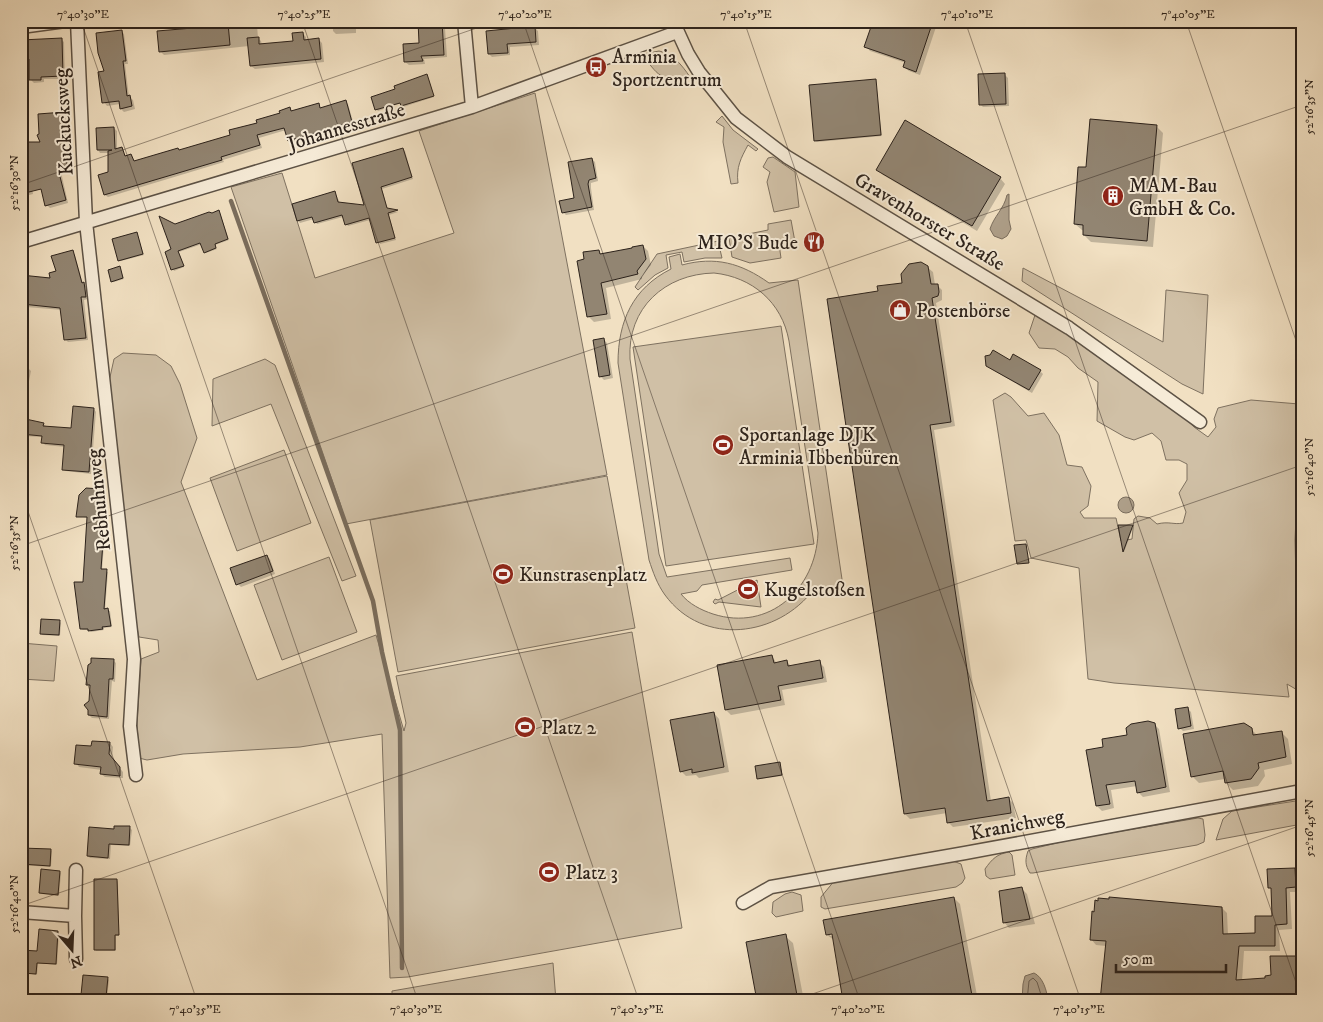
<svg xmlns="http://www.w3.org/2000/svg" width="1323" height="1022" viewBox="0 0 1323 1022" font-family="'IM FELL DW Pica',serif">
<rect width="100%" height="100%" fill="#f1e0c2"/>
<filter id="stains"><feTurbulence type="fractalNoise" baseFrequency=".004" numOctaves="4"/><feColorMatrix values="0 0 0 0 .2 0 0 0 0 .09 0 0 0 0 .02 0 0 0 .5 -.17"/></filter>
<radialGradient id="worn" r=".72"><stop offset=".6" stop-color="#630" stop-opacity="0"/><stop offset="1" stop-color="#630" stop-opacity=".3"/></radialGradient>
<path fill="#d0c0a6" stroke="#7e7160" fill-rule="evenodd" d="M659,51C672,53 682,65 690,77C662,81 660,78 644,57L643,54Z
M535,93L607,475L346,524L340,503L231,187L282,173L315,278L454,233L419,131Z
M722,116L733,130L758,149L756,151L748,145C741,158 736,167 738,183L731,184L723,142L724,127L716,122Z
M773,157L795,172L799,207L774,212L767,182L770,172L763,167L768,158Z
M791,220L795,242L779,244L781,258L750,263L732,257L729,238L768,230V224Z
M718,241L722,258H705L684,262L682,252L666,255L668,268L655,275L638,290L635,287L657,254Z
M680,254L682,265C715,256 741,263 769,283L798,280L843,586L814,589C778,637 703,647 665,595C657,584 653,572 649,560L618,363C618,321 633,288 671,269L669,257ZM714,273C752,277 782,302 789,341L818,533C816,589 769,632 713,614C701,610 689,604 681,594L697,591L702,585L792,570L790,558L667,577L659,554L630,359C627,308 665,274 714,273Z
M1023,268L1163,342L1166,290L1208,295L1203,394L1182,384L1022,281Z
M1035,315L1066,329L1165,399L1194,427L1208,437L1216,427L1214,419L1218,408L1251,400L1299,404L1301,407L1295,540L1297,622L1302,678V687L1299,691L1287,684L1289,697L1114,683L1088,679L1079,568L1031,558L1026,540L1015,541L993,400L1005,393L1011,397L1028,416L1044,413L1059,435L1067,465L1082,467L1091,486L1088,506L1080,512L1084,518H1116L1121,541L1132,539L1134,519L1138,516L1150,518L1157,524C1169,521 1174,525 1183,523L1186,512L1179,493L1187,480V464L1179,460H1166L1161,441L1152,433L1134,440L1125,437L1097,421L1098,382L1078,368L1068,357L1055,349L1039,348L1029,333Z
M781,326L814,544L666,566L633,347Z
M123,353L156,355L171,366L180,384L197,438L181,482L257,680L376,635L404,731L406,723L396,676L632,632L682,928L408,977L390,978L382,734L300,747L183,754L147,760L139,758L137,723L141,659L159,652L158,640L139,637L136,623L123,513L115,427L108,386L114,359Z
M265,359L275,365L356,576L342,581L271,404L212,426L213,379Z
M284,450L311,523L237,551L210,478Z
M607,476L635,628L398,672L370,520Z
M329,557L357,632L282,660L254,585Z
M757,580L761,607L719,602L715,604L713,602L715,599L718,600Z
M21,643L57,646L54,681L21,679Z
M1302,800V824L1216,840L1223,819L1232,811Z
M1198,818L1203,819L1205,835L1204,842L1197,845L1033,873H1030C1025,865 1025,860 1028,851L1032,849L1069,840Z
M1009,852L1012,855L1015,875L990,879L986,876L985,869C992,859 997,854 1009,852Z
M953,861L961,864L965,878L962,883L956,887L825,909L821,907V897L835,880Z
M792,892L801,895L803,911L776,917L772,913L773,902L785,894Z
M553,963L556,1001H392V991Z"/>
<path fill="#ae9f89" stroke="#7a6d5d" d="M1009,194V220L1011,229L1007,236L1002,239L994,236L990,229C994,216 1004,209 1007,195Z
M1118 505a8 8 0 1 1 16 0a8 8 0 1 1-16 0Z
M1034,973C1043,977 1047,991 1048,1001H1022L1023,984L1025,976Z"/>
<path fill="#0003" fill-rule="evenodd" d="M333,21H356V33L336,34L333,31Z
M419,21H447V27L445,28L447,57L424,59L425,64L409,65L405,62L421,44Z
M875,21H938L920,75L909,71L904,67L906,63L870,51L866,46Z
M1223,21H1265L1264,25Z
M254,22L257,25L258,38L261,41L262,45L294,42L303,34L306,37V41L319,40L322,43L324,62L255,69L251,66L249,46L164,55L160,51L219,27V25Z
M526,22L530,25V28H535L538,31L539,45L510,47V55L492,57L489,54Z
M121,31L124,34L128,64H125L129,97L133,100L135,109L124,112L121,109L120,104L107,106L104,102L106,72Z
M61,39L64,42L65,79H44V82L34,83L31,80L30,71L21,73V47Z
M1005,75L1008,78L1009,106L983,107L980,104Z
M428,77L434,97L403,107L401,103L378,111L376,109Z
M875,80L882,136L817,142L815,141Z
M345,101L348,104L354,125L292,143L289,140L286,130L259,138L262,148L223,160L224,162L108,197L105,195L100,175L110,172L109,153H100L98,150L114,128L117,131V150L122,149L126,157L131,155L135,162L180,151L231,136L290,109L293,112L318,104L321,109Z
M63,114L66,116V154L70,170L61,172L68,203L50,208L47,205Z
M905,122L1000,178L1005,184L977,231L883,175L877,169Z
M1156,126L1163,133L1153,247L1091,242L1084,235V231L1082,230L1075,224L1088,169Z
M403,149L405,151L413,179L382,189L388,210L398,212L389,215L396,240L380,244L370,220L348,226L343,217L317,224L314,219L300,223L298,221L294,205L335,192L340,203L366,207Z
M592,159L595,162L598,181L591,183V188L594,210L566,215L563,212L576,199Z
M21,176L30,178L33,194L21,197Z
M220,213L229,240L215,245L217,249L206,253L202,244L179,252L184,267L174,271L166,252L172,250L212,214Z
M137,234L144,255L121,261L120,260Z
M643,246L648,251L651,265L642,276V279L606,288L611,319L594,322L588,316L585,260L598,251L602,255Z
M72,252L75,255L83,284L87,287L88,299L84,300L88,340L68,342L65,339L62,310L26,307L21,329V276L52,279Z
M927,267L933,272L935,285H937L942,290V300L936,303L955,426L934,430L991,801L1009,799L1013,803L1016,818L953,827L948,822L947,813L910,819L905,814L828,300L880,292L903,284Z
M120,268L124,279L114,282L112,281Z
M603,339L607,343L613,378L604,380L600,376Z
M21,367L28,368L31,371L29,381L21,380Z
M991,369L1040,371L1043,374L1032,393Z
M94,409L96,412L91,474L66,471L63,469L65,447L45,445L43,442V437L21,436V420L43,424L46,426L72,430Z
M101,490L103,492L100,530L105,532L102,570L108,572L105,610L110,611L112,627L103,628L104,630L91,632L89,630H83L81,629L88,518L78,516Z
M1119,526L1133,528L1124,552Z
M266,556L270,559L275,574L241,587L238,584Z
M42,620L60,622L61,623L60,636L42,635L41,633Z
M772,656L777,664L787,662L792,667L819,662L824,667L827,682L782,690L785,705L731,715L726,710Z
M113,660L116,663L115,682L112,681L109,719L92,718L89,715L91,688L88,684Z
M1187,708L1191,712L1194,729L1183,731L1180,728Z
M714,713L719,719L729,772L699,778L696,775L686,776L681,771Z
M1154,724L1159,729L1170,792L1143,797L1138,792L1137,786L1111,790L1114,808L1102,811L1097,806L1105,748Z
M1251,729L1258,736L1281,732L1288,739L1292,764L1264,770L1265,776L1258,786L1233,790L1226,783L1225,779L1199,783L1192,776Z
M110,743L113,747L112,759L123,772V778L105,777L101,774L102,770L79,767L76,763L92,748Z
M779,763L782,776L760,779L759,778Z
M130,828L132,830L130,846L111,845L110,859L90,858L88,856L115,830Z
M21,849L51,850L52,851L51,867L21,865Z
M1295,869L1300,874L1301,892H1290L1292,929L1279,930L1280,951H1244L1242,981L1267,979L1302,958V1001H1087L1088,994L1102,995L1106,946L1096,945L1091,939L1222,908L1227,913L1228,935L1256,934L1273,917V890L1269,887Z
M60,872L61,873L59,896L42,894L40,893Z
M117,880L118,882L119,936H116V951H96L95,949Z
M1022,889L1027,894L1035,924L1009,928L1004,922Z
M954,898L960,904L978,1001H845L834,940L827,935L825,921ZM838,932V935L830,936V933Z
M58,932L59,933L57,965L38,963L37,975L25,973L24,966H21V951L38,953Z
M785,936L793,943L804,1001H759Z
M107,978L109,980L107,998L83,994Z
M70,998L83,999L84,1001H70Z"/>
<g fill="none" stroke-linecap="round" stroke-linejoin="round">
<path stroke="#6d6052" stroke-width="1" d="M1027,1001L1029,981L1033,978L1037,982L1043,1001"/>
<path stroke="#7a6d5d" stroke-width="4.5" d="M231,201L373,601L382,652L400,730L402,968
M402,999V1001"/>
</g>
<path fill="#928572" stroke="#2c221b" d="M418,21H442L444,55L421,56L423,61L404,62L403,44L419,43Z
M516,21H527V27L535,26L536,42L507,44L508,53L488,54L486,31L516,28Z
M873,21H933L916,72L903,67L905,61L864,47Z
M228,23L230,45L159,52L157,31L217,26V24Z
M122,30L126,61H123L127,96L130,95L132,106L120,109L119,101L102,103L98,72L104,71L98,53L96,33Z
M303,32L304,40L319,38L321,59L250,66L247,38L259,37V44L293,41L292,33Z
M62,38L63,76L41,77V80H29V59L21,60V40Z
M1005,73L1006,104L979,105L978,74Z
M427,74L434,96L401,106L400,103L375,110L371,97L395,89L394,86Z
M876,79L881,135L814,141L809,85Z
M346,100L352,122L288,141L284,128L257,135L260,145L221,157L222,160L104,195L98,175L108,172V151L112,150H97L96,128L114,127L115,149L122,147L125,156L131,154L134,161L178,148L179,150L230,135L229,130L257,123L256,120L280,113L279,111L290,107L291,111L319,103L320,108Z
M64,112L63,150L68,167L58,169L66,200L45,206L41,189L21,194V142H40L37,135L39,134L38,114Z
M1090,119L1157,125L1147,241L1083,235V225L1074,224L1078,167H1086Z
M905,120L1001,177L972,226L876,170Z
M403,148L412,177L381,187L387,208L398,210L388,213L395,238L376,243L369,218L345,225L342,215L314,223L312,217L297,221L292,204L335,191L338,202L364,205L352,163Z
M592,158L596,178L589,180L588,184L592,207L562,213L559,201L574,198L568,162Z
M219,210L228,239L215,244L216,248L204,253L200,243L178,251L184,266L171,270L165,252L171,249L159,216L175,224L209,212L212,213Z
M137,232L143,254L118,261L112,239Z
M643,245L646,259L637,271L638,274L601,283L607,314L587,317L577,261L584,259L583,252L599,250L600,254L632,248V247Z
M73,250L82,283L84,282L86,297H81L86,338L64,340L60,308L22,304L21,275L50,278L49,273L56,271L51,256Z
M921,262L928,266L931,284H938L939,292L938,296L932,298L951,422L930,425L987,801L1009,797L1011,813L947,823L945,808L904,814L827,299L878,291L877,286L902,283L901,274L909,264Z
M120,266L123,278L111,282L108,270Z
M604,338L610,375L599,377L593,340Z
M993,350L1010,360L1013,354L1041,370L1029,390L986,366L985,356L990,355Z
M73,406L94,408L89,472L62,470L64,445L41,443L42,436L21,434V418L44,423L43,426L71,428Z
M86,488L102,489L99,528L104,529L101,569H107L104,609L108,608L111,626L102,627L103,629L88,631V629H80L74,582H83L87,517H76L79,495Z
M1118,525H1133L1123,552Z
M1026,544L1029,563L1017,564L1014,545Z
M267,555L273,571L236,585L230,568Z
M41,619L60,620L59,635L40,634Z
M772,655L774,663L787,660L788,666L820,660L823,678L778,686L781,700L725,710L717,665Z
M91,658L114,659L113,679H109L107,717L88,715V710L84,705L89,701L90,685H86L88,665L91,663Z
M1188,707L1191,726L1178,729L1175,709Z
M714,712L724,767L692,773V769L680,772L670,720Z
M1148,721L1155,723L1166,787L1137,793L1135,781L1106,785L1110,804L1096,806L1086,750L1103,747L1102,739L1127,735L1126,728L1131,724Z
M1244,723L1252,728L1253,735L1282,731L1286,757L1258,763L1259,768L1251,779L1225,783L1223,771L1191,777L1183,734Z
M92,741L110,742L109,754L120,767V776L100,774L101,767L74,764L76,745L91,746Z
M780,762L782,775L757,779L755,766Z
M114,826H130L129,845L109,844L108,858L87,856L89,827L114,829Z
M21,848L51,849L50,866L21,864Z
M1295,868L1296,887L1286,888L1287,924L1275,925V946H1239L1236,980L1265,978V976L1271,975L1270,956H1302V998H1293V1000L1287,1001H1100L1106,941L1090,940L1092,911L1094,912L1095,900L1098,901V898L1109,899V897L1222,907L1223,934L1255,933V916H1272L1271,888H1268L1267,869Z
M41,869L60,871L58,895L39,893Z
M94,879H117L119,935H115V950H94Z
M1022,887L1030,919L1003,923L999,891Z
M954,897L973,1001H843L832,934L826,935L823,920Z
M39,929L58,931L56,964L37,963L36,974L22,973L21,950L37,951Z
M786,934L798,1001H757L746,942Z
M83,975L108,977L106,997L81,995Z"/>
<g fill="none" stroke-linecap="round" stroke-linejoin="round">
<g stroke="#5d5245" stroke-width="15">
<path id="street" d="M77,21L86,222L134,659L130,726L136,775
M464,21L472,107
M673,21L688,54L699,72L736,118L787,157L1069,328L1200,422
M21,27L65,21
M21,242L472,107L677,32
M743,903L771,887L965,853L1302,791
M21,912L75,916L76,959
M75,916L76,870"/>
</g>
<use href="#street" stroke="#f6ebd7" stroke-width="12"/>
</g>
<path fill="none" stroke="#2c221b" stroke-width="1" stroke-opacity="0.45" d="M81,21L418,1001M302,21L639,1001M523,21L860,1001M744,21L1081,1001M965,21L1302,1000M1186,21L1302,358M21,185L497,21M21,491L197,1001M21,546L1302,105M21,906L1302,465M792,1001L1302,825"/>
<defs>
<g id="bus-disc" transform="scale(1.125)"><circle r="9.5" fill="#8f2418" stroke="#f6ebd7"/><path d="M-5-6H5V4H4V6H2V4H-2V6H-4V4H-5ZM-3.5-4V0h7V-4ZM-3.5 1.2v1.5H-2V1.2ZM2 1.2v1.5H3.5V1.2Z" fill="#fff"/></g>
<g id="building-disc" transform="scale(1.125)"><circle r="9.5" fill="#8f2418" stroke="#f6ebd7"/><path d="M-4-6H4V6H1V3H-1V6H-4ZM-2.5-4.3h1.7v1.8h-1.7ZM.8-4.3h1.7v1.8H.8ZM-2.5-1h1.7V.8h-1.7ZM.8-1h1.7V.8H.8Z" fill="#fff"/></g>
<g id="restaurant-disc" transform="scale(1.125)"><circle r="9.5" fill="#8f2418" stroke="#f6ebd7"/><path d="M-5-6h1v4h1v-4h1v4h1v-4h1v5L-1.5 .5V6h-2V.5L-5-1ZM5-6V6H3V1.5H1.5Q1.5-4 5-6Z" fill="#fff"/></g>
<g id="shop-disc" transform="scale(1.125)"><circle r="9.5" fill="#8f2418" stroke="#f6ebd7"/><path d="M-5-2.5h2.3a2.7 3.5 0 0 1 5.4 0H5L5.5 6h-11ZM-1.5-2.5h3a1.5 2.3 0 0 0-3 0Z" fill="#fff"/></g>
<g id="stadium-disc" transform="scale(1.125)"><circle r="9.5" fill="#8f2418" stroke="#f6ebd7"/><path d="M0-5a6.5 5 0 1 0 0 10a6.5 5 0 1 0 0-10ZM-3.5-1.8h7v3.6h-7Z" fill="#fff"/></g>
</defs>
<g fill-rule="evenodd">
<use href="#bus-disc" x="596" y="67"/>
<use href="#building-disc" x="1113" y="196"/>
<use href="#restaurant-disc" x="814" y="242"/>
<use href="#shop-disc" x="900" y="310"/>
<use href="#stadium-disc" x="723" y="445"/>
<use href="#stadium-disc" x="503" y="574"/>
<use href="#stadium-disc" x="748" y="589"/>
<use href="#stadium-disc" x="525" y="727"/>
<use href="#stadium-disc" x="549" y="872"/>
</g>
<g text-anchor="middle" stroke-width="4" stroke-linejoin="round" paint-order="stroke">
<g font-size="20" fill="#2c221b" stroke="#f6ebd7" text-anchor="start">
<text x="612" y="63">Arminia<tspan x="612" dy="23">Sportzentrum</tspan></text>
<text x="1129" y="192">MAM-Bau<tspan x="1129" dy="23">GmbH &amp; Co.</tspan></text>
<text x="798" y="249" text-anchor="end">MIO'S Bude</text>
<text x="916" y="317">Postenbörse</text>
<text x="739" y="441">Sportanlage DJK<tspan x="739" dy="23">Arminia Ibbenbüren</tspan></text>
<text x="519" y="581">Kunstrasenplatz</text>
<text x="764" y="596">Kugelstoßen</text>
<text x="541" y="734">Platz 2</text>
<text x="565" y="879">Platz 3</text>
</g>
<g font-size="20" fill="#2c221b" stroke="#f6ebd7">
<text transform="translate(63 122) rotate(-93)" y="7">Kuckucksweg</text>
<text transform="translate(346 126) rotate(-17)" y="7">Johannesstraße</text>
<text transform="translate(930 221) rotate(31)" y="7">Gravenhorster Straße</text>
<text transform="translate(98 500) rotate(-96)" y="7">Rebhuhnweg</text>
<text transform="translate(1017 824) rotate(-11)" y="7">Kranichweg</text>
</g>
</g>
<rect width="1323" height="1022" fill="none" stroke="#f1e0c2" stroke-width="55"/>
<g transform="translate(72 950) rotate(161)" stroke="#f6ebd7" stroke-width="4" paint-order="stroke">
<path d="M0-4L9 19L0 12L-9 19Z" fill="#2c221b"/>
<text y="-8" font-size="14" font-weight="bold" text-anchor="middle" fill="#2c221b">N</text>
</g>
<path d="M1116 964v8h110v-8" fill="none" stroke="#2c221b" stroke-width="2.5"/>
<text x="1123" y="964" font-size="15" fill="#2c221b" stroke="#f6ebd7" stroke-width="4" paint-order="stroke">50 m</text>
<rect x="28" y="28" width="1268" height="966" fill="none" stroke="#2c221b" stroke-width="2"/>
<g font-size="12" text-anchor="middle" fill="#2c221b">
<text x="83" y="18">7°40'30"E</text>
<text x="304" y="18">7°40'25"E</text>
<text x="525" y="18">7°40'20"E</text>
<text x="746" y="18">7°40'15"E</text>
<text x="967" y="18">7°40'10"E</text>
<text x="1188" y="18">7°40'05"E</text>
<text transform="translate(1309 107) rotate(-90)" y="4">52°16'35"N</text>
<text transform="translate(14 183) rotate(-90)" y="4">52°16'30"N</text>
<text transform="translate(1309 467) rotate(-90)" y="4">52°16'40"N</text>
<text transform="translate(14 543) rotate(-90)" y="4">52°16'35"N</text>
<text transform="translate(1309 828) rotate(-90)" y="4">52°16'45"N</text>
<text transform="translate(14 904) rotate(-90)" y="4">52°16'40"N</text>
<text x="195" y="1013">7°40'35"E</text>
<text x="416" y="1013">7°40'30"E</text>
<text x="637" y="1013">7°40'25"E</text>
<text x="858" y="1013">7°40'20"E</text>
<text x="1079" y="1013">7°40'15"E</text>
</g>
<rect width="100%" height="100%" filter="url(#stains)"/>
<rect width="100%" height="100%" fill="url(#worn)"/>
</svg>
